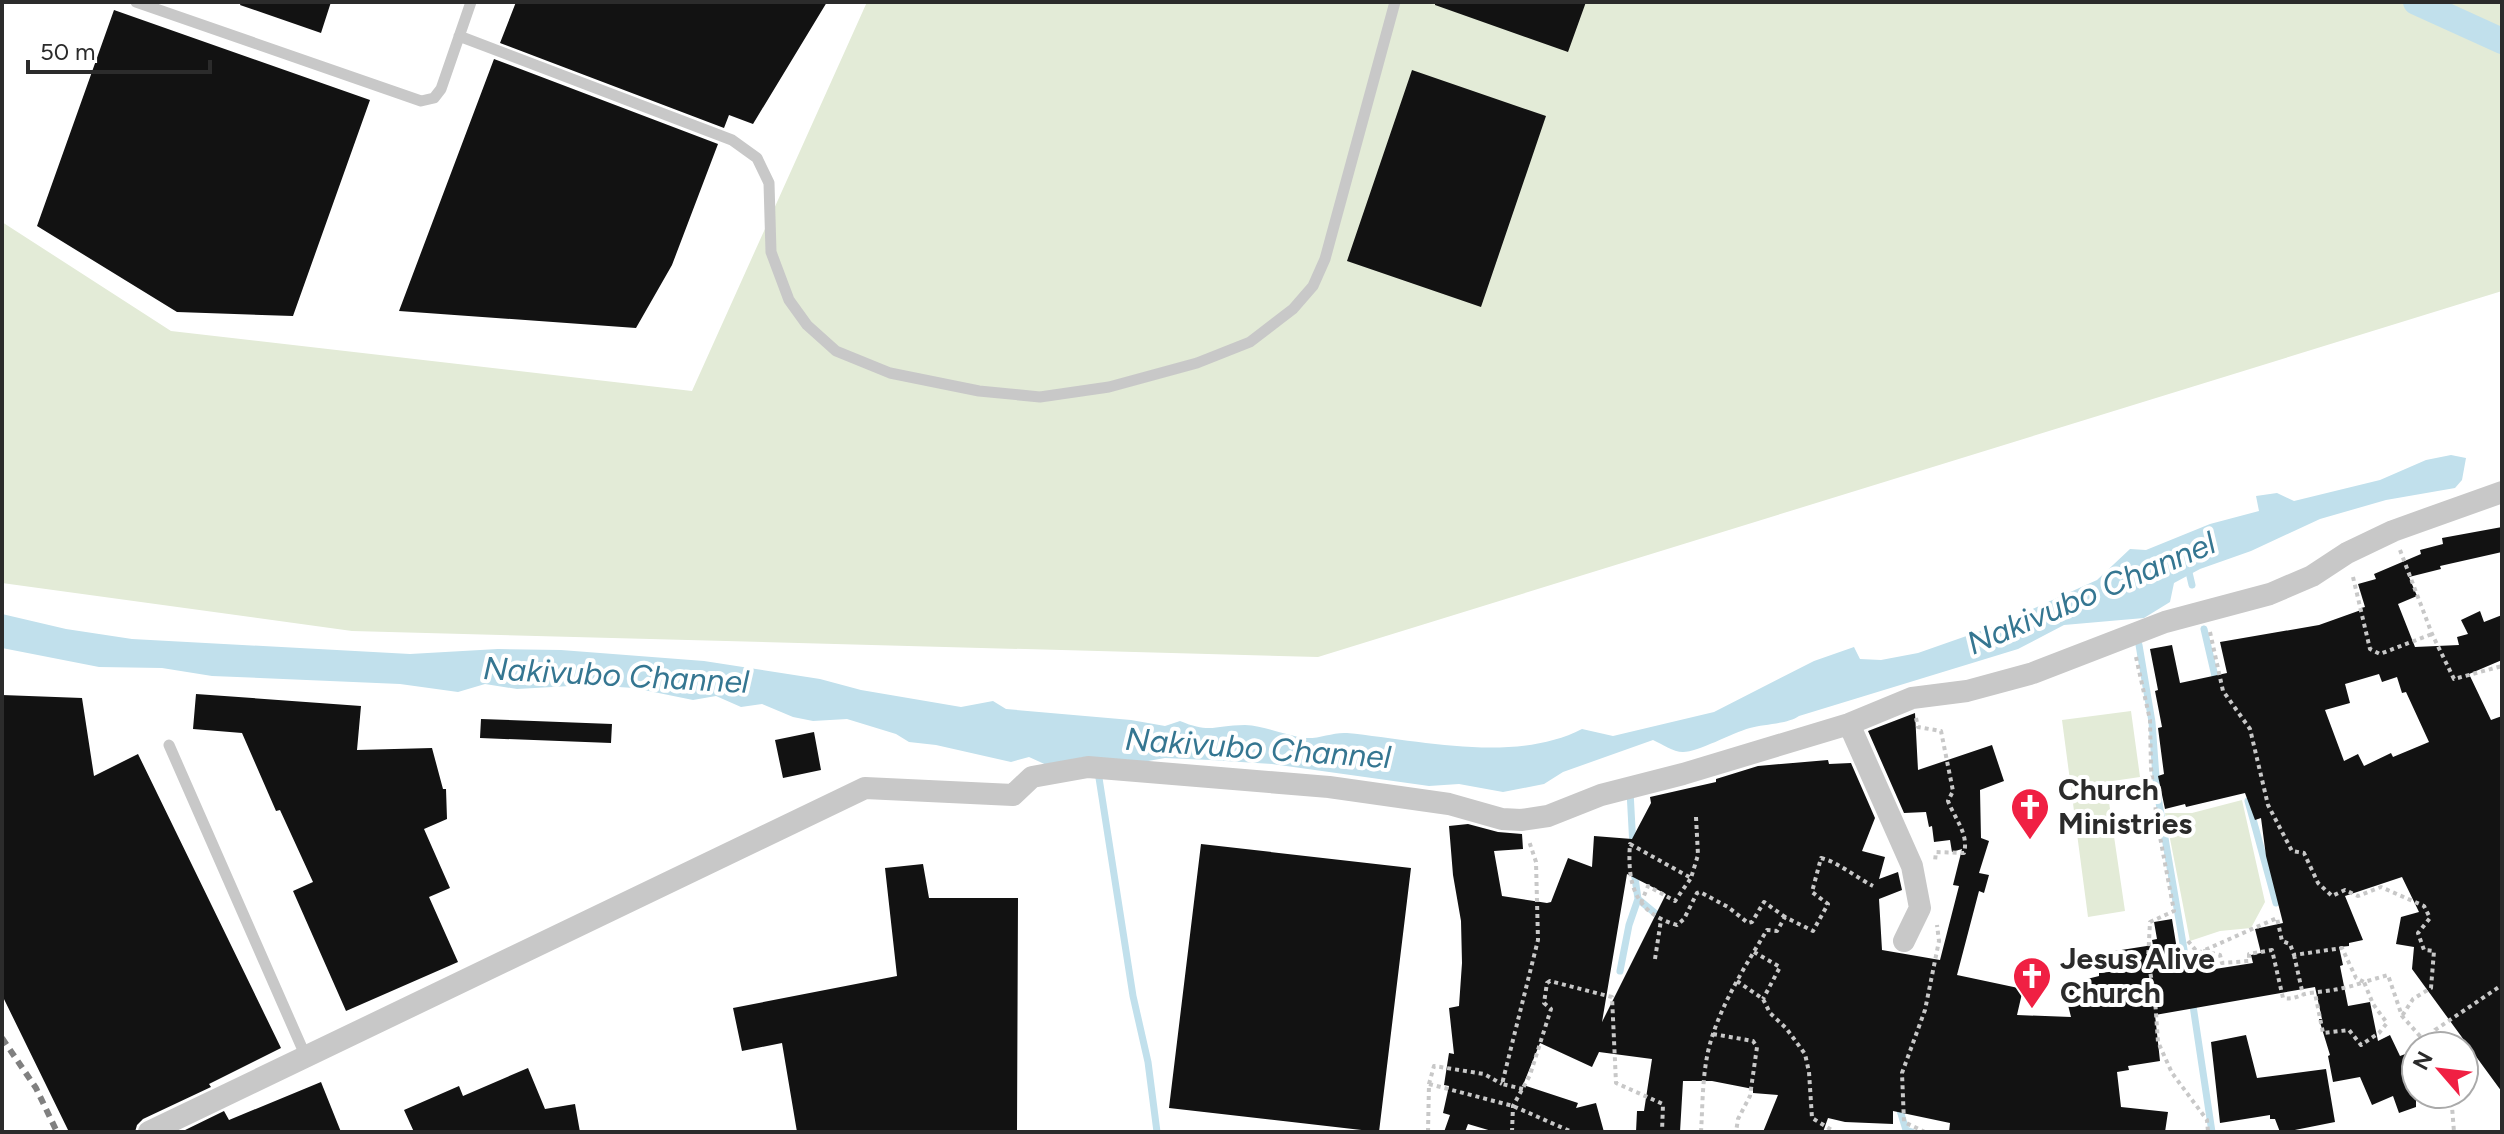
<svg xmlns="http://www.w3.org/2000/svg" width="2504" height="1134" viewBox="0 0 2504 1134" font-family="Figtree,sans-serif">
<rect width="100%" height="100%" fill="#fff"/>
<path fill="#e3ebd7" d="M867,2H2502V291L1318,657L352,631L2,583V222L171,331L692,391Z
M2131,711L2140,777L2106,782L2125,911L2088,917L2062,720Z
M2242,800L2265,902L2251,928L2220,931L2190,941L2165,813H2192Z"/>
<path fill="#c1e0ec" d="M2451,455L2466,458L2462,480L2455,488L2386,500L2320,519L2251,551L2200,569L2174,583L2170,602L2144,618L2064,625L2018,649L1799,716C1788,724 1764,724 1750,728C1732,733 1698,752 1683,752C1673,752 1662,744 1653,740L1563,772L1544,784L1503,792L1459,784L1429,786L1272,764L1210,760L1165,758L1120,766L1083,757L1051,767L1029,757L1011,762L936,745L909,742L896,734L847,719L813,721L793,717L762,704L741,707L716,696L693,700L634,688L588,685L517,689L485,684L458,692L400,684L212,676L162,668L99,667L2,648V614L66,629L132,639L410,654L498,649L561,650L704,661L820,679L861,690L961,707L993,701L1006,709L1131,720L1165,726L1180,721C1211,734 1215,725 1245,725C1265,726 1285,735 1305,738C1319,739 1333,732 1347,733C1419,740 1514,764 1582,729L1613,736L1714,712L1814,661L1854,647L1860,659L1881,660L1918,653L1995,626L2097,580L2130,549L2146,550L2210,524L2259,511L2256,496L2277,493L2294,501L2380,480L2426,460Z"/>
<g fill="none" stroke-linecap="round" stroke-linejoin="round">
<path stroke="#c1e0ec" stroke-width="7" d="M2188,568L2192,585
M2204,629L2217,685
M2139,645L2152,722L2157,791L2187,967
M1099,778L1133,996L1148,1062L1157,1132
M1630,791L1633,847
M2248,801L2276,903
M1634,871L1638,899L1662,919
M1620,971L1629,925L1638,899
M2192,999L2212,1132
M1898,1104L1906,1130L1912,1132"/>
<path stroke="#c1e0ec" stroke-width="26" d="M2416,2L2502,41"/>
</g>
<path fill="#121212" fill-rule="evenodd" d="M241,2H331L321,33L240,5Z
M516,2H827L753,124L729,115L724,128L500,43Z
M1435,2H1586L1568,52L1435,5Z
M114,10L370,100L293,316L177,312L37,226Z
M494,59L718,144L672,265L636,328L399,311Z
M1412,70L1546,116L1481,307L1347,261Z
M2502,527V552L2440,566L2441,569L2409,577L2417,596L2398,604L2415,647L2459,645L2457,637L2468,634L2461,620L2480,611L2484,622L2502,615V660L2469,674L2491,720L2502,716V1092L2412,969L2414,947L2396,944L2401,917L2419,912L2402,877L2345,896L2363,940L2349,943V946L2339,947L2343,965L2340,966L2348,1006L2370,1002L2378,1041L2390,1035L2400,1056L2416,1050V1107L2399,1113L2393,1096L2372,1105L2360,1077L2333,1082L2328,1056L2330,1055L2319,1019H2322L2315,987L2155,1015L2160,1061L2128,1066L2129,1070L2117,1072L2121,1107L2168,1112L2165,1132H1949L1950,1123L1893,1111V1124L1845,1122L1828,1118L1823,1132H1763L1778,1095L1753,1093V1089L1712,1081H1683L1680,1132H1636L1637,1111H1644L1652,1059L1599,1052L1592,1067L1540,1043L1523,1085L1578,1103L1576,1108L1596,1103L1604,1132H1495L1468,1124L1465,1132H1444L1450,1115L1443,1113L1449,1086L1444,1085L1449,1053L1454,1054L1449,1008L1459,1006L1462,963L1461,921L1453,875L1449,826L1468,824L1498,832L1522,834L1523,849L1494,851L1502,896L1547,903L1551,902L1568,858L1592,867L1594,836L1632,839L1651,803L1650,797L1716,782V779L1758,766L1828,760L1829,764L1851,763L1875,818L1862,851L1885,857L1879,879L1898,872L1902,890L1879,899L1882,950L1940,960L1959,886L1953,885L1962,849L1952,852L1950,840L1934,842L1932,826L1929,827L1926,812L1904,813L1868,731L1915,713L1918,770L1992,745L2004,781L1980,790L1981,838L1989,841L1979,873L1989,875L1984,893L1979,891L1957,975L2023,989L2017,1015L2071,1017L2063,985L2099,976V973L2118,971L2115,951L2153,945L2152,940L2157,939L2154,922L2172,919L2179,962L2213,956L2215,969L2253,963L2251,955L2261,953L2255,929L2283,923L2266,856L2261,818L2255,820L2245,793L2186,807L2185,804L2165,809L2158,776L2164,774L2158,728L2162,727L2155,691L2158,690L2150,649L2172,645L2180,683L2227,673L2220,642L2319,625L2361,610V608L2365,607L2358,584L2376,579L2374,574L2421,554L2420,550L2443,544L2442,538ZM2379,674L2382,682L2397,677L2402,693L2406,692L2429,742L2393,757L2391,753L2364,766L2358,754L2344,761L2325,710L2350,703L2345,684ZM1627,874L1666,894L1602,1022Z
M196,694L361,706L357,750L432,748L443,789H446L447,819L424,829L450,888L429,897L458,962L346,1011L293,891L313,882L280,810L276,811L242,733L193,729Z
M2,695L82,698L94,776L138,754L281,1048L209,1084L211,1087L143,1119L137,1125L135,1132H69L2,995Z
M481,719L612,724L611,743L480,738Z
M814,732L821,770L783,778L775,740Z
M1201,844L1411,868L1379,1132L1169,1108Z
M923,864L929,898H1018L1017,1132H797L782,1043L742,1051L733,1008L897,976L885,868Z
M2246,1035L2257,1078L2326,1069L2335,1122L2285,1132H2280L2275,1119H2270V1115L2220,1123L2211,1042Z
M528,1068L545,1109L575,1104L580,1132H414L404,1110L459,1086L463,1096Z
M321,1082L341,1132H181L224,1111L229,1120Z"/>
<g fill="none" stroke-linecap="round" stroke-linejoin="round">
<path stroke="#c8c8c8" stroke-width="4" stroke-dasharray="4 4" stroke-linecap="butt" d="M2400,550L2432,634L2454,679L2502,666
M2353,577L2370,649L2380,654L2432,634
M2210,632L2223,691L2250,729L2268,805L2292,851L2304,853L2318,883L2332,896L2345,890L2358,896L2381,887L2424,906L2430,918L2418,933L2424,950L2434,951L2431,988L2413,999L2402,1016
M2136,657L2150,720L2151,768L2157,821L2174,911L2150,922L2148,960L2155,999L2158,1042L2172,1073L2207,1120L2208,1132
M1916,718L1918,727L1941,731L1953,791L1948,801C1955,819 1969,834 1964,853L1936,852L1935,861
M1696,817L1698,855L1691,878L1630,844C1627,884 1635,913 1677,925L1684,919L1697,893L1700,892L1728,907L1748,923L1752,922L1764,902L1785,917
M1641,903L1648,886L1675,901L1691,878
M2188,941L2198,953L2277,918L2282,941L2290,944L2294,955L2342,948L2356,978L2364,982L2388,975L2402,1016L2427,1044L2438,1046
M2203,951L2220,955L2222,963L2249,961V954L2272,950L2283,998C2294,1000 2299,995 2309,993C2328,991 2345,989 2364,982L2373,1004L2387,1023L2379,1033L2361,1045L2349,1030L2323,1033L2315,993
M1754,952L1780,967L1763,999
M2294,955L2303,995
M1655,959L1661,920
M1737,981L1763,999L1770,1013L1786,1028L1805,1054L1809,1072L1812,1118L1835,1132
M1713,1034L1753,1041L1757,1047L1750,1096L1738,1119L1736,1132
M2427,1044L2435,1030L2502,985
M1429,1084L1513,1106L1572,1132
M1523,1089L1502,1084L1538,940L1536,862L1529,841
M2451,1094L2454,1132
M1428,1132L1429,1084L1434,1066L1484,1074L1502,1084
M1512,1132L1513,1106L1530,1075L1551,1009L1544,1003L1547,983L1550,981L1612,997L1616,1083L1663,1104L1662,1132
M1701,1132C1703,1100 1702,1065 1713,1034C1725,998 1747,963 1767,930L1777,931L1785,917L1813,931L1828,904L1812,892L1821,858C1838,862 1857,878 1873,886
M1925,1132L1904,1122L1902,1073L1925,1010L1939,941L1937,925"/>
<path stroke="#c8c8c8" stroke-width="11" d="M136,2L421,101L434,98L441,89L471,2
M459,36L732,140L757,158L769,183L771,252L789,300L807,325L836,351L890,373L979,391L1040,397L1109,387L1197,363L1250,342L1293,309L1313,286L1325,259L1395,2
M169,745L306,1057"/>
<path stroke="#c8c8c8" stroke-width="22" d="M1849,724L1912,866L1920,908L1904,941
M149,1132L865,788L1013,795L1032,777L1088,767L1329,787L1449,804L1502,819L1521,820L1548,816L1601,795L1683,774L1849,724L1912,698L1967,691L2033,673L2165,622L2270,594L2312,576L2347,553L2393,531L2502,492"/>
<path stroke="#808080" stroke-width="6" stroke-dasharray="8 6" stroke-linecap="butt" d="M2,1038L36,1088L57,1132"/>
</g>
<defs>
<g id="church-pin" transform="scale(2)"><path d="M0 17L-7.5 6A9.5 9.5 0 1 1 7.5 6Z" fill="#f02043" stroke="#fff"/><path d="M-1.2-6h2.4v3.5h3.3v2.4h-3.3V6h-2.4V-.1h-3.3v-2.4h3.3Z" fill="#fff"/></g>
</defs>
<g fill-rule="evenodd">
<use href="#church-pin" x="2030" y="807"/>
<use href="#church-pin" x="2032" y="976"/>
</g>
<g text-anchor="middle" stroke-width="8" stroke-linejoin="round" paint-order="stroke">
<g font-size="30" font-weight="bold" fill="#2b2b2b" stroke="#fff" text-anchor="start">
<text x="2058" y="800">Church<tspan x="2058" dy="34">Ministries</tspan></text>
<text x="2060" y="969">Jesus Alive<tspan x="2060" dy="34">Church</tspan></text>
</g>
<g font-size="32" font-style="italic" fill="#357691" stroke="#fff">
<text transform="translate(2091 593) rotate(-23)" y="11">Nakivubo Channel</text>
<text transform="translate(616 675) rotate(3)" y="11">Nakivubo Channel</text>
<text transform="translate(1258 748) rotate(4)" y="11">Nakivubo Channel</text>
</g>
</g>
<rect width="2504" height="1134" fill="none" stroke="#2b2b2b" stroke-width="8"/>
<g transform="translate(2440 1070) rotate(298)"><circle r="38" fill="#ffffff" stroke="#aaaaaa" stroke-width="2"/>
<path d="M0-6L14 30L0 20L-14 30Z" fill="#f02043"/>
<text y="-12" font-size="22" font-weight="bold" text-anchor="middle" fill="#2b2b2b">N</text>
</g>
<path d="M28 60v12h182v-12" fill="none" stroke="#2b2b2b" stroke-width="4"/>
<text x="40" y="60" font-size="24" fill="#2b2b2b" stroke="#ffffff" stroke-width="6" paint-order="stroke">50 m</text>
</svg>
